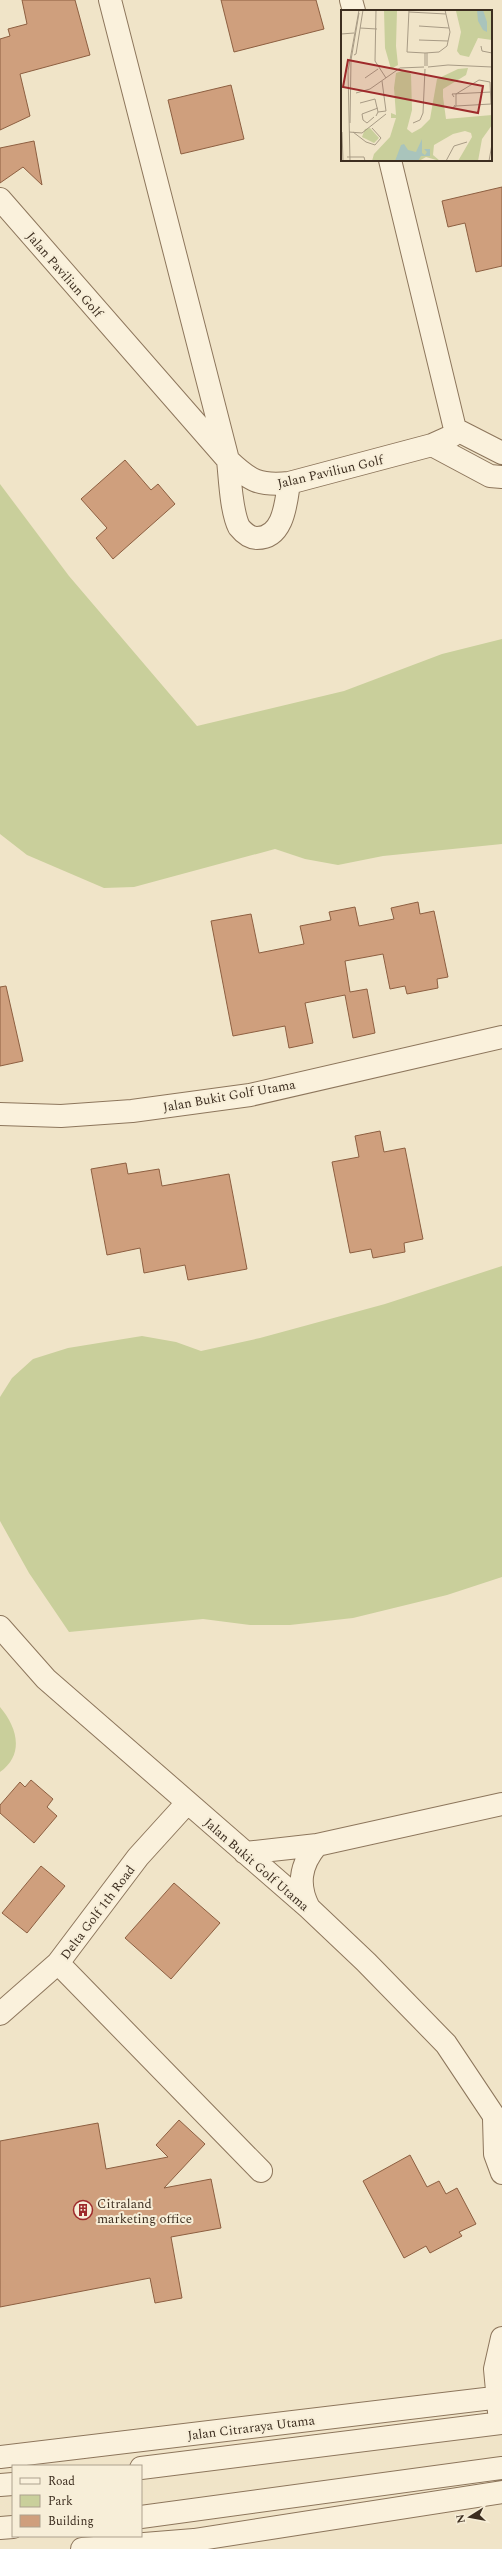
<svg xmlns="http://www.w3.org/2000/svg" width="502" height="2549" viewBox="0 0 502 2549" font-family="Spectral,serif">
<rect width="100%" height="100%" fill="#f0e4c8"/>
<path fill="#c9cf9b" d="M0,484L69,576L197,726L344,691L442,654L502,639V844L383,856L338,865L305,859L275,849L134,887L104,888L27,855L0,834Z
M502,1266V1577L447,1595L353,1618L290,1625H250L203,1619L69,1632L29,1573L0,1521V1397L12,1378L33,1359L68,1348L142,1336L176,1342L201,1351L260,1338L385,1304Z
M0,1707C17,1727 25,1754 0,1772Z"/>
<path fill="#cf9f7d" stroke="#8d5f41" d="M22,0H75L90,55L20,74L30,116L0,130V39L10,36L8,29L27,24Z
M221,0H316L324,29L234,52Z
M231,85L244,139L181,154L168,100Z
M34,141L42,185L23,167L0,183V148Z
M502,187V266L476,272L465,223L448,227L442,201Z
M125,460L151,490L158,484L175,504L113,559L96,538L107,528L81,499Z
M418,902L420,914L434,911L448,977L437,979L438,988L407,994L405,986L390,989L383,954L345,961L350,992L367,989L375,1033L353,1038L345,995L305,1003L313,1043L289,1048L285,1026L233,1036L211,921L251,914L259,953L304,944L300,926L331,920L329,912L355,907L359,926L394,919L391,908Z
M6,986L23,1061L0,1066V987Z
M380,1131L384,1152L405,1148L423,1239L404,1243L405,1252L373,1258L371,1249L350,1253L332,1162L359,1157L355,1136Z
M126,1163L128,1174L159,1169L162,1186L229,1174L247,1269L188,1280L185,1265L144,1273L140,1248L107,1255L91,1169Z
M31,1780L53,1799L47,1807L57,1816L34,1843L0,1813V1805L20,1782L25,1787Z
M41,1866L65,1886L27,1933L2,1913Z
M174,1883L220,1923L171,1979L125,1938Z
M179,2120L205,2144L164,2188L211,2179L221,2228L171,2237L182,2298L155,2303L150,2278L0,2307V2141L98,2123L106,2169L168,2157L156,2145Z
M410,2155L427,2187L439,2181L446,2194L457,2188L476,2224L459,2232L462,2236L430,2253L426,2246L404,2258L363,2181Z"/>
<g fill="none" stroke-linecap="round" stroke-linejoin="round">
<g stroke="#8d765c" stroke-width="24">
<path id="minor" d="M110,0L228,460C230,478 231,511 239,527C243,532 250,538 257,538C284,538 286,502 289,483
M351,0L354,11
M0,199L228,460C250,481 259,486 289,483L432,445L452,436L455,429L390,160
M455,429L502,453
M432,445L490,476L502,477
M0,1114L61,1116L132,1111L250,1095L502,1037
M0,1627L46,1679L309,1908L366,1962L446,2044L502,2128
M245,1853L317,1845L502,1804
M309,1908C297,1885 300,1865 317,1845
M58,1963L261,2171
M0,2014L58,1963L138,1857L187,1803
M494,2119L495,2154L502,2173
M499,2412L495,2369L502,2338
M0,2457L502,2397
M141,2468L502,2423
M0,2485L13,2484
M141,2517L502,2468
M0,2528L13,2527
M82,2549L194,2540L502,2492"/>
</g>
<use href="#minor" stroke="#faf1dc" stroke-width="22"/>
</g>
<defs>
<g id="building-ring" transform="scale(1)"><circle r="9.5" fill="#f7eed8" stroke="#9e2a2b" stroke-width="1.5"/><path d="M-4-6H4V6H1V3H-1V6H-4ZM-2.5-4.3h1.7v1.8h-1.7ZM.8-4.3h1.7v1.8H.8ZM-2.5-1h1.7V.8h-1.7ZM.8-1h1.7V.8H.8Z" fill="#9e2a2b"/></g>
</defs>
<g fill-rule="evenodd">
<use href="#building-ring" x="83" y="2210"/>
</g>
<g text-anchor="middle" stroke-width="4" stroke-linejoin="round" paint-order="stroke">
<g font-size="13" fill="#3d2e20" stroke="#f7eed8">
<text transform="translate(65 274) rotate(49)" y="5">Jalan Paviliun Golf</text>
<text transform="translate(330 471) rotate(-13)" y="5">Jalan Paviliun Golf</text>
<text transform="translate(229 1095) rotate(-10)" y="5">Jalan Bukit Golf Utama</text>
<text transform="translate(257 1864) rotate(41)" y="5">Jalan Bukit Golf Utama</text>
<text transform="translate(97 1912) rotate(-53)" y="5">Delta Golf 1th Road</text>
<text transform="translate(251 2427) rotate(-7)" y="5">Jalan Citraraya Utama</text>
</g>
<g font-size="13" fill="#3d2e20" stroke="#f7eed8" text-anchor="start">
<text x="97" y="2208">Citraland<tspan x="97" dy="15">marketing office</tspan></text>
</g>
</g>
<g transform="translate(341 10)">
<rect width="151" height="151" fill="#f0e4c8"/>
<path d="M56,0L55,36L57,55L50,59L44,38L43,0ZM151,0V30L137,28L128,47L119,45L116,41L120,22L115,1ZM127,58L125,65L102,79V87L105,109L151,105V115L141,129L137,151H117L131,127L130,123L124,121L112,124L93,135L92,145L99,151L85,147L78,151H31L33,144L49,127L54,111L55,108H50V103L55,105L53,78L55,63L64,60L70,64L71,100L66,119L71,123L80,118L89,109L96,69L117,59ZM29,118L38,128L33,133L21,127L24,119Z" fill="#c9cf9b"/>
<path d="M142,0L146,12V22L142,20L137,11L136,0ZM81,129V143L84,145L86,142L83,139H89V146H80L77,151H54L60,135L63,134L67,140L75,142Z" fill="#a9c4bc"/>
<path fill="none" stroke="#a89b85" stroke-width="1" d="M35,0L34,51L45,68M68,0L66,42L84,43L98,42L106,36L109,22L104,0M68,2L105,4M78,16L108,18M19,18L36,19M0,24L13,23M78,30L107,31M140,36L141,41L151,43M13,45L15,44L22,0M84,56V43M86,56V43M87,57L107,55L151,57M24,68L37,59M15,83L29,79L59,58L83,57M113,87L111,84L150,82M19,93L34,89L37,102L35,106M114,95L112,98L115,96L150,94L149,72L138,70L115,84V96M37,102L45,101L41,71M33,107L26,113L22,110L21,104L37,98M9,113L10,50L18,3M72,113L79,110L82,103L84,59M1,122L2,151M8,122L21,123L45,104M12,122L25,132L34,135L40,128L31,118M6,147H23L24,151M9,151L7,61L18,0M105,151L113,136L126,132M148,151L151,134"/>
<path fill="#9e2a2b" fill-opacity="0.15" stroke="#9e2a2b" stroke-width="2" d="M7,50L142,76L137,103L2,77Z"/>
<rect width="151" height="151" fill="none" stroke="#3d2e20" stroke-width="2"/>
</g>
<rect x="12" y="2465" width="130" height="72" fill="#f7eed8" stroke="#ada18e"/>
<rect x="20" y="2478" width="20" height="6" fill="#faf1dc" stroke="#ada18e"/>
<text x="48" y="2485" font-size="12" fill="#3d2e20">Road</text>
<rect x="20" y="2495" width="20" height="12" fill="#c9cf9b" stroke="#ada18e"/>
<text x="48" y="2505" font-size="12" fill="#3d2e20">Park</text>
<rect x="20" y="2515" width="20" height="12" fill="#cf9f7d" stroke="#ada18e"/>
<text x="48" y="2525" font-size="12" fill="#3d2e20">Building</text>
<g transform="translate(470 2517) rotate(259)" stroke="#f7eed8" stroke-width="3" paint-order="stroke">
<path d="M0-3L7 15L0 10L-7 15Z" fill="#3d2e20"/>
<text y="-6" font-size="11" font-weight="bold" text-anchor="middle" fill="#3d2e20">N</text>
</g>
</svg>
